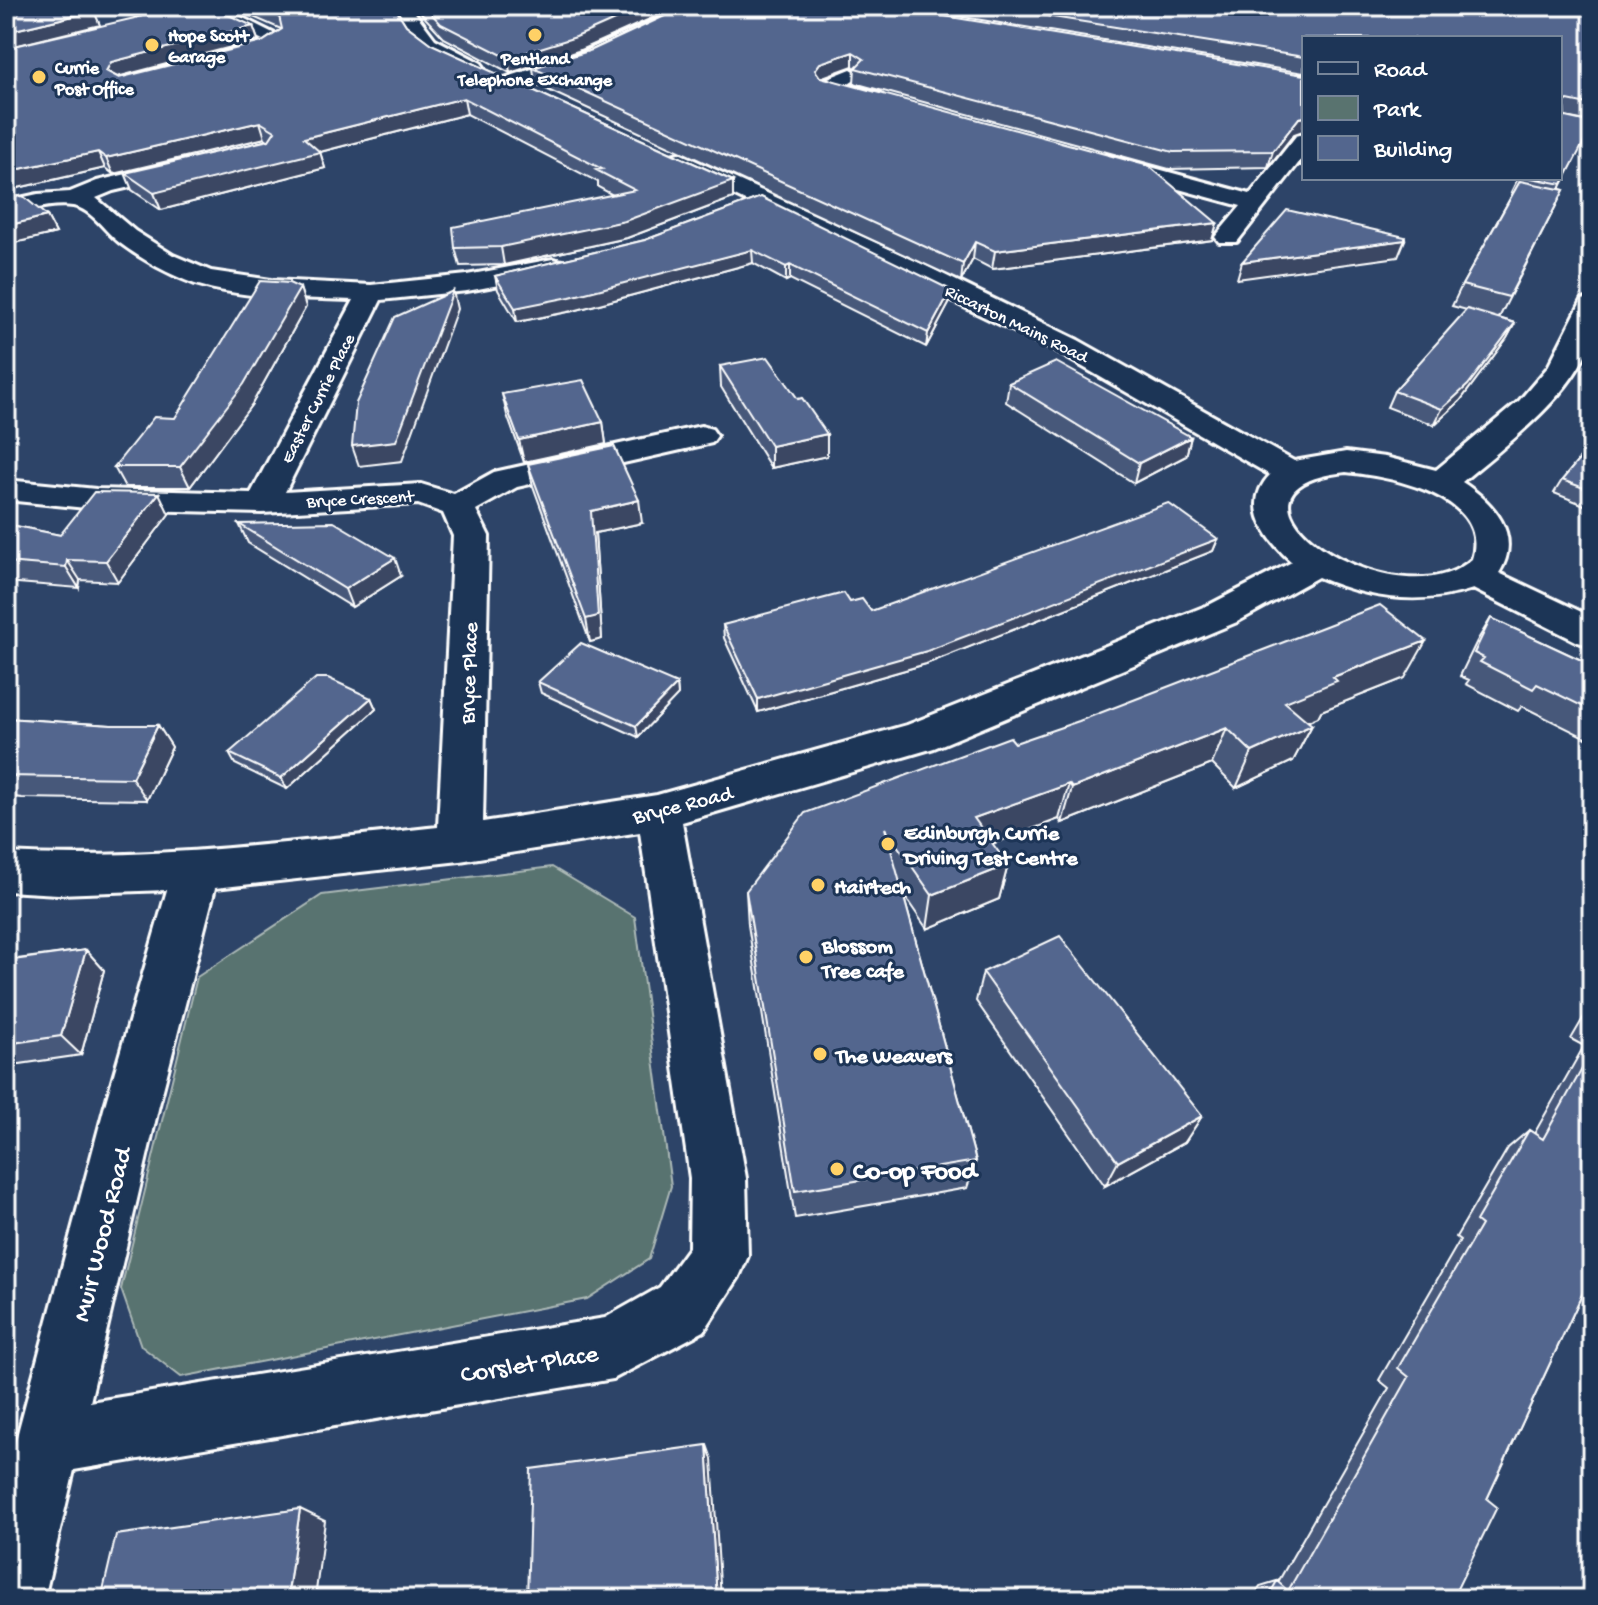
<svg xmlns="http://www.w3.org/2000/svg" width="1598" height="1605" viewBox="0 0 1598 1605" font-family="'Gochi Hand',sans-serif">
<rect width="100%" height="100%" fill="#2d4468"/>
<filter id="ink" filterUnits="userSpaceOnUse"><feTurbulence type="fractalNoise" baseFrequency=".0125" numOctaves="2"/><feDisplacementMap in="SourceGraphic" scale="16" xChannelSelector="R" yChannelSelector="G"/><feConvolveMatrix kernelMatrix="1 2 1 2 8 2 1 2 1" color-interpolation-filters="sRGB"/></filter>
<g filter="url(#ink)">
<path fill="#59736f" stroke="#acb9b7" stroke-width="2" d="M552,867L635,917L671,1186L649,1259L587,1299L181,1377L141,1346L121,1289L197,977L322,895Z"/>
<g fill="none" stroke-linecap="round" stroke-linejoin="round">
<g stroke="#fff" stroke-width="6">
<path id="minor" d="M122,6H143L161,20L152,25Z
M199,6H219L285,39L273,51L228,63L221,61L218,57L221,53L263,40L201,11Z
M392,6H410L435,39L481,63L484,67L481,71H467L421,47Z
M686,6H709L593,62L508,89L498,83L501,79L579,54Z
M851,69L861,75L847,84L881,94L884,98L881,102L874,104L821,89L818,85L821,81Z
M1560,119L1592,124V138L1560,131Z
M1304,134V156L1237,242H1219L1215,237L1241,206L1098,167L1095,162L1098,157L1106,155L1250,194L1296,136Z
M679,153L922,264L1078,340L1294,461L1346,452L1385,457L1436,470L1519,401L1548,367L1582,300L1592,298C1592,309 1594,324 1592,335C1580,391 1503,447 1462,482C1494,503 1523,535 1499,573L1592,617V646L1578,642L1473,589C1420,606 1369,599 1318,577L1237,622L934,748L682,822L746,1178L748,1256L739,1277L704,1331L613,1379L74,1470L44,1599H6V1478L104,1109L167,890L58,894L6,891V853C151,861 294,842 438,827L453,536L443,513L418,504L262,513L96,509L6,500V480L96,489L251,493L354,300C304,298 243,299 195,284C168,274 143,260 120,243C105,232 92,209 73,206C51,203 27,211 6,215V201L38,194L70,192L97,181L186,160L194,162L197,167L194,172L113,191L96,198L135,231L173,255L211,271L271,280L371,285L467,275L553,259L562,261L566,267L562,273L553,275L467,291L381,300L285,492L421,484L454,494L494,472L701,426L712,429L717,436L712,443L517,487L476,510L489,536L483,822L657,795L907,725L1211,604L1292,562C1266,539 1241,505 1270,475L1057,352L671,165L668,160L671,155ZM1346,472C1387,476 1492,495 1472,559C1396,629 1190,488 1346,472ZM640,832L690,1178L689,1247L660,1287L605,1318L90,1402L158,1109L215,888L460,861Z"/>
</g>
<use href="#minor" fill="#1d3557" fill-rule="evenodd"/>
</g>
<path fill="#47587a" stroke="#fff" stroke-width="2" d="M233,6H394L406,25L431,44L733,181V198L627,238L504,265L460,266L455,248L613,195L598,187V182L467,114L320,152L325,168L161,210L132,190L125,173L268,140L265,138L113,174L105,168L9,190L12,197L6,198L47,216L56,233L6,245V48L253,26L258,40L118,77L119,78L262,42L281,29L235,9Z
M414,6H679L578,51L510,73L444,38Z
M686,6L1304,75V132L1294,134L1268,167L1169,169L854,83L855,68L853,66L823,77L1217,223L1212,240L992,269L973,259L961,281L535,84L533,68L592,50Z
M897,6H1592V122L1565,117L1592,123L1560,189L1564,190L1499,318L1515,323L1507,338L1460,401L1434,425L1387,407L1394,391L1467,310L1452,306L1462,285L1513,193L1511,192L1518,178H1560V38H1304V73Z
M1304,153V166H1300Z
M761,197L949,304L926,347L790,279L786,281L753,263L573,311L517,322L498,290L495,276L645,240Z
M300,288L306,307L252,404L190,487H125L114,467L175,418Z
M720,366L798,399L827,434V456L771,468L721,387Z
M1009,383L1191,437L1186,456L1134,483L1006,402Z
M502,394L603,422L606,444L524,462L507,415Z
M1592,444V508L1554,493L1562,480Z
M528,464L642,523L595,533L602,639L590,642L533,486Z
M169,514L118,582L80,580L79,588L6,582V524L60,535Z
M239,524L401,576L352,607L248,543Z
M1218,539L1213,551L926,664L758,712L724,638L723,625L850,602L871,611Z
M1491,618L1592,665V741L1522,706L1518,711L1466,684L1469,680L1460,676L1477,641Z
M1405,678L1321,711L1318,717L1307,722L1312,725L1293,761L1236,788L1212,764L1062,823L1059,819L992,844L1008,865L999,899L927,929L903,894L976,1161L967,1188L795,1218L748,925L746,891L1015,743Z
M538,682L677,684L678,695L638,737L541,693Z
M371,698L376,709L287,789L235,764L229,753Z
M6,718L111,725H158L172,747L147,800L22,798L6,796Z
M6,949L17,959L86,950L104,970L81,1055L6,1066Z
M983,972L1202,1116L1185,1142L1105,1186L976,1001Z
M1592,1003V1273L1487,1499L1452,1599H1252L1260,1586L1277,1581L1278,1582L1389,1388L1379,1380L1460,1240L1456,1237L1508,1148L1529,1130L1534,1134L1584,1046L1571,1039Z"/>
<path fill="#3a4763" stroke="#fff" stroke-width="2" d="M646,6H679L578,51L510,73L508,58Z
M94,11L100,25L6,48V32Z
M253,26L258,40L117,77L106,71L111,62Z
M853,52V66L820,78L815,70L820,63Z
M464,98L467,114L320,152L325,168L161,210L154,193L304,138Z
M1304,117L1303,131L1294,134L1268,167L1273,151L1299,118Z
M260,122L265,138L113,174L106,158Z
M98,152L105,168L9,190L12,197L6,198V172Z
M733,181V198L627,238L504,265L501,247Z
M47,216L56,233L6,245V226Z
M1217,223L1212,240L992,269L995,251Z
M1405,240L1398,257L1237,279L1242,262Z
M975,242L973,259L961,281L963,264Z
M752,250L753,263L573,311L517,322L515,308Z
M790,265V279L786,281V267Z
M300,288L306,307L252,404L190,487L180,467Z
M951,290L949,304L926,347L928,333Z
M453,291L457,309L402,461L359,466L352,446Z
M1515,323L1507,338L1460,401L1434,425L1442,409Z
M603,422L606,444L524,462L519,440Z
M6,424L12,434L6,452Z
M827,434V456L771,468V446Z
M1191,437L1186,456L1134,483L1139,463Z
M159,493L169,514L118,582L106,561Z
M639,500L642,523L595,533L602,639L590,642L586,619L591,511Z
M1218,539L1213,551L926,664L758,712V699Z
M395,558L401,576L352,607L345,589Z
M67,560L80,580L79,588L66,567Z
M1426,641L1405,678L1321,711L1318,717L1268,738L1285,702L1333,677Z
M677,684L678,695L638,737L636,726Z
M371,698L376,709L287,789L281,778Z
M158,725L172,747L147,800L132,778Z
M1312,725L1293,761L1236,788L1252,752Z
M1227,728L1212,764L1062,823L1072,788Z
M1069,784L1059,819L967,853L974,818Z
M1008,865L999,899L927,929L932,895Z
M6,949L22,964L6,973Z
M86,950L104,970L81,1055L61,1036Z
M1202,1116L1185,1142L1105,1186L1118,1162Z
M707,1445L712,1459L721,1599H717Z
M300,1509L325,1521L315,1599H287Z"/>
<path fill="#53668e" stroke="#fff" stroke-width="2" d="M6,6H85L94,11L6,32Z
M186,6H209L253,26L111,62L106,71L119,78L262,42L282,29L279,16L255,6H394L406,25L431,44L733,181L625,221L501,247L455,248L453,227L635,190L596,170L602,169L464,98L304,138L320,152L154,193L125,173L269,140L275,131L260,122L106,158L98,152L6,172V48Z
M424,6H646L576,37L508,58L441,24Z
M686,6H883L1304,75V117L1299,118L1273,151L1173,152L855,68L864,59L853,52L820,63L815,70L820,77L1149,166L1217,223L995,251L975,242L963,264L533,68L592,50Z
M984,6H1592V105L1568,100L1564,103L1565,117L1592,123V127L1562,184L1531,178H1560V38H1304V57Z
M1520,181L1564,190L1509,297L1462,285Z
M23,196L47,216L6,226V198Z
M761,197L951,290L928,333L790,265L786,267L752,250L570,297L515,308L495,276L645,240Z
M1287,210L1405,237V240L1242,262Z
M260,281L289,283L300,288L244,384L180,467H114L154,417L175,418Z
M453,291L396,441L352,446L356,403L395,317Z
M1467,309L1515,323L1468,385L1442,409L1394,391Z
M768,357L798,399L802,398L827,434L771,446L720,366Z
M1056,362L1191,437L1139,463L1009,383Z
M583,380L603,422L519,440L502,394Z
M1592,444V491L1562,480Z
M614,446L639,500L591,511L598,616L586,619L528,464Z
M94,492L159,493L106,561L67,560L66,567L6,562V524L60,535Z
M1168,503L1218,539L927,651L758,699L723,625L844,593L850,602L862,599L871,611Z
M334,522L395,558L345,589L239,524Z
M1380,605L1426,641L1333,677L1337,681L1285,702L1312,725L1252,752L1227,728L1072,788L1069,784L974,818L1008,865L932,895L885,828L976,1161L795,1191L746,891L805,813L1010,737L1015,743L1079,721Z
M1491,618L1592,665V711L1537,684L1533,689L1480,662L1484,658L1474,653Z
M581,643L677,684L636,726L538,682Z
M316,678H328L371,698L281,778L229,753Z
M6,718L111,725H158L132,778L6,776Z
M1060,936L1202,1116L1118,1162L983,972Z
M86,950L61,1036L6,1044V961Z
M1592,1051V1273L1487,1499L1497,1507L1452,1599H1267L1277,1581L1288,1591L1409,1377L1398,1368L1481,1225L1476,1221L1529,1130L1543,1139Z
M707,1445L717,1599H527L531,1469Z
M300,1509L287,1599H101L116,1535Z"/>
</g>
<g fill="#ffd166" stroke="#1d3557" stroke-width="3">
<circle cx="535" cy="35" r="8"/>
<circle cx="152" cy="45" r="8"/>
<circle cx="39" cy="77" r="8"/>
<circle cx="888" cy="844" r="8"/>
<circle cx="818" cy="885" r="8"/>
<circle cx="806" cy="957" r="8"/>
<circle cx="820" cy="1054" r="8"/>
<circle cx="837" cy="1169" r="8"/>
</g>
<g text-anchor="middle" stroke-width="6" stroke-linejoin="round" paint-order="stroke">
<g font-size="18" font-weight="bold" fill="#fff" stroke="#1d3557" text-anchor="start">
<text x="168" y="41">Hope Scott<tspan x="168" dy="21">Garage</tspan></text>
<text x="535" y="64" text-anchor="middle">Pentland<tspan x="535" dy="21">Telephone Exchange</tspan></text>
<text x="55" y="73">Currie<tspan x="55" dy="21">Post Office</tspan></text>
</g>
<g font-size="18" fill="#fff" stroke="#1d3557">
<text transform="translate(1017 323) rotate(26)" y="6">Riccarton Mains Road</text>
<text transform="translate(317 398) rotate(-63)" y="6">Easter Currie Place</text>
<text transform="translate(360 498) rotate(-3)" y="6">Bryce Crescent</text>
</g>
<g font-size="22" fill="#fff" stroke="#1d3557">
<text transform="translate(467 673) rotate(-88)" y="8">Bryce Place</text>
<text transform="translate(682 803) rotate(-14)" y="8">Bryce Road</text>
</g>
<g font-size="22" font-weight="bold" fill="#fff" stroke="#1d3557" text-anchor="start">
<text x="904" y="839">Edinburgh Currie<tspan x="904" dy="25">Driving Test Centre</tspan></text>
<text x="834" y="893">Hairtech</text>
<text x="822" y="952">Blossom<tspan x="822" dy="25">Tree cafe</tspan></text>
<text x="836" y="1062">The Weavers</text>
</g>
<g font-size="26" font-weight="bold" fill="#fff" stroke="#1d3557" text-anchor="start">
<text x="853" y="1178">Co-op Food</text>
</g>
<g font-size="26" fill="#fff" stroke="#1d3557">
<text transform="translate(100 1234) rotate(-76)" y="9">Muir Wood Road</text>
<text transform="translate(529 1362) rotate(-9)" y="9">Corslet Place</text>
</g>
</g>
<rect width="1598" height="1605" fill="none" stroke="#1d3557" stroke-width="32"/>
<rect x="16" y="16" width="1566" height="1573" fill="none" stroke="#fff" stroke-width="3" filter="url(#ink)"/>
<rect x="1302" y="36" width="260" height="144" fill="#1d3557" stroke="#77869a" stroke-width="2"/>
<rect x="1318" y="62" width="40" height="12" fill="#1d3557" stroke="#77869a" stroke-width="2"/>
<text x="1374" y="76" font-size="24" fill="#ffffff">Road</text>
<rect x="1318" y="96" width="40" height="24" fill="#59736f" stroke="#77869a" stroke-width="2"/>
<text x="1374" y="116" font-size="24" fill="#ffffff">Park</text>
<rect x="1318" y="136" width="40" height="24" fill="#53668e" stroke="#77869a" stroke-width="2"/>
<text x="1374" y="156" font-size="24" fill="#ffffff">Building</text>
</svg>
